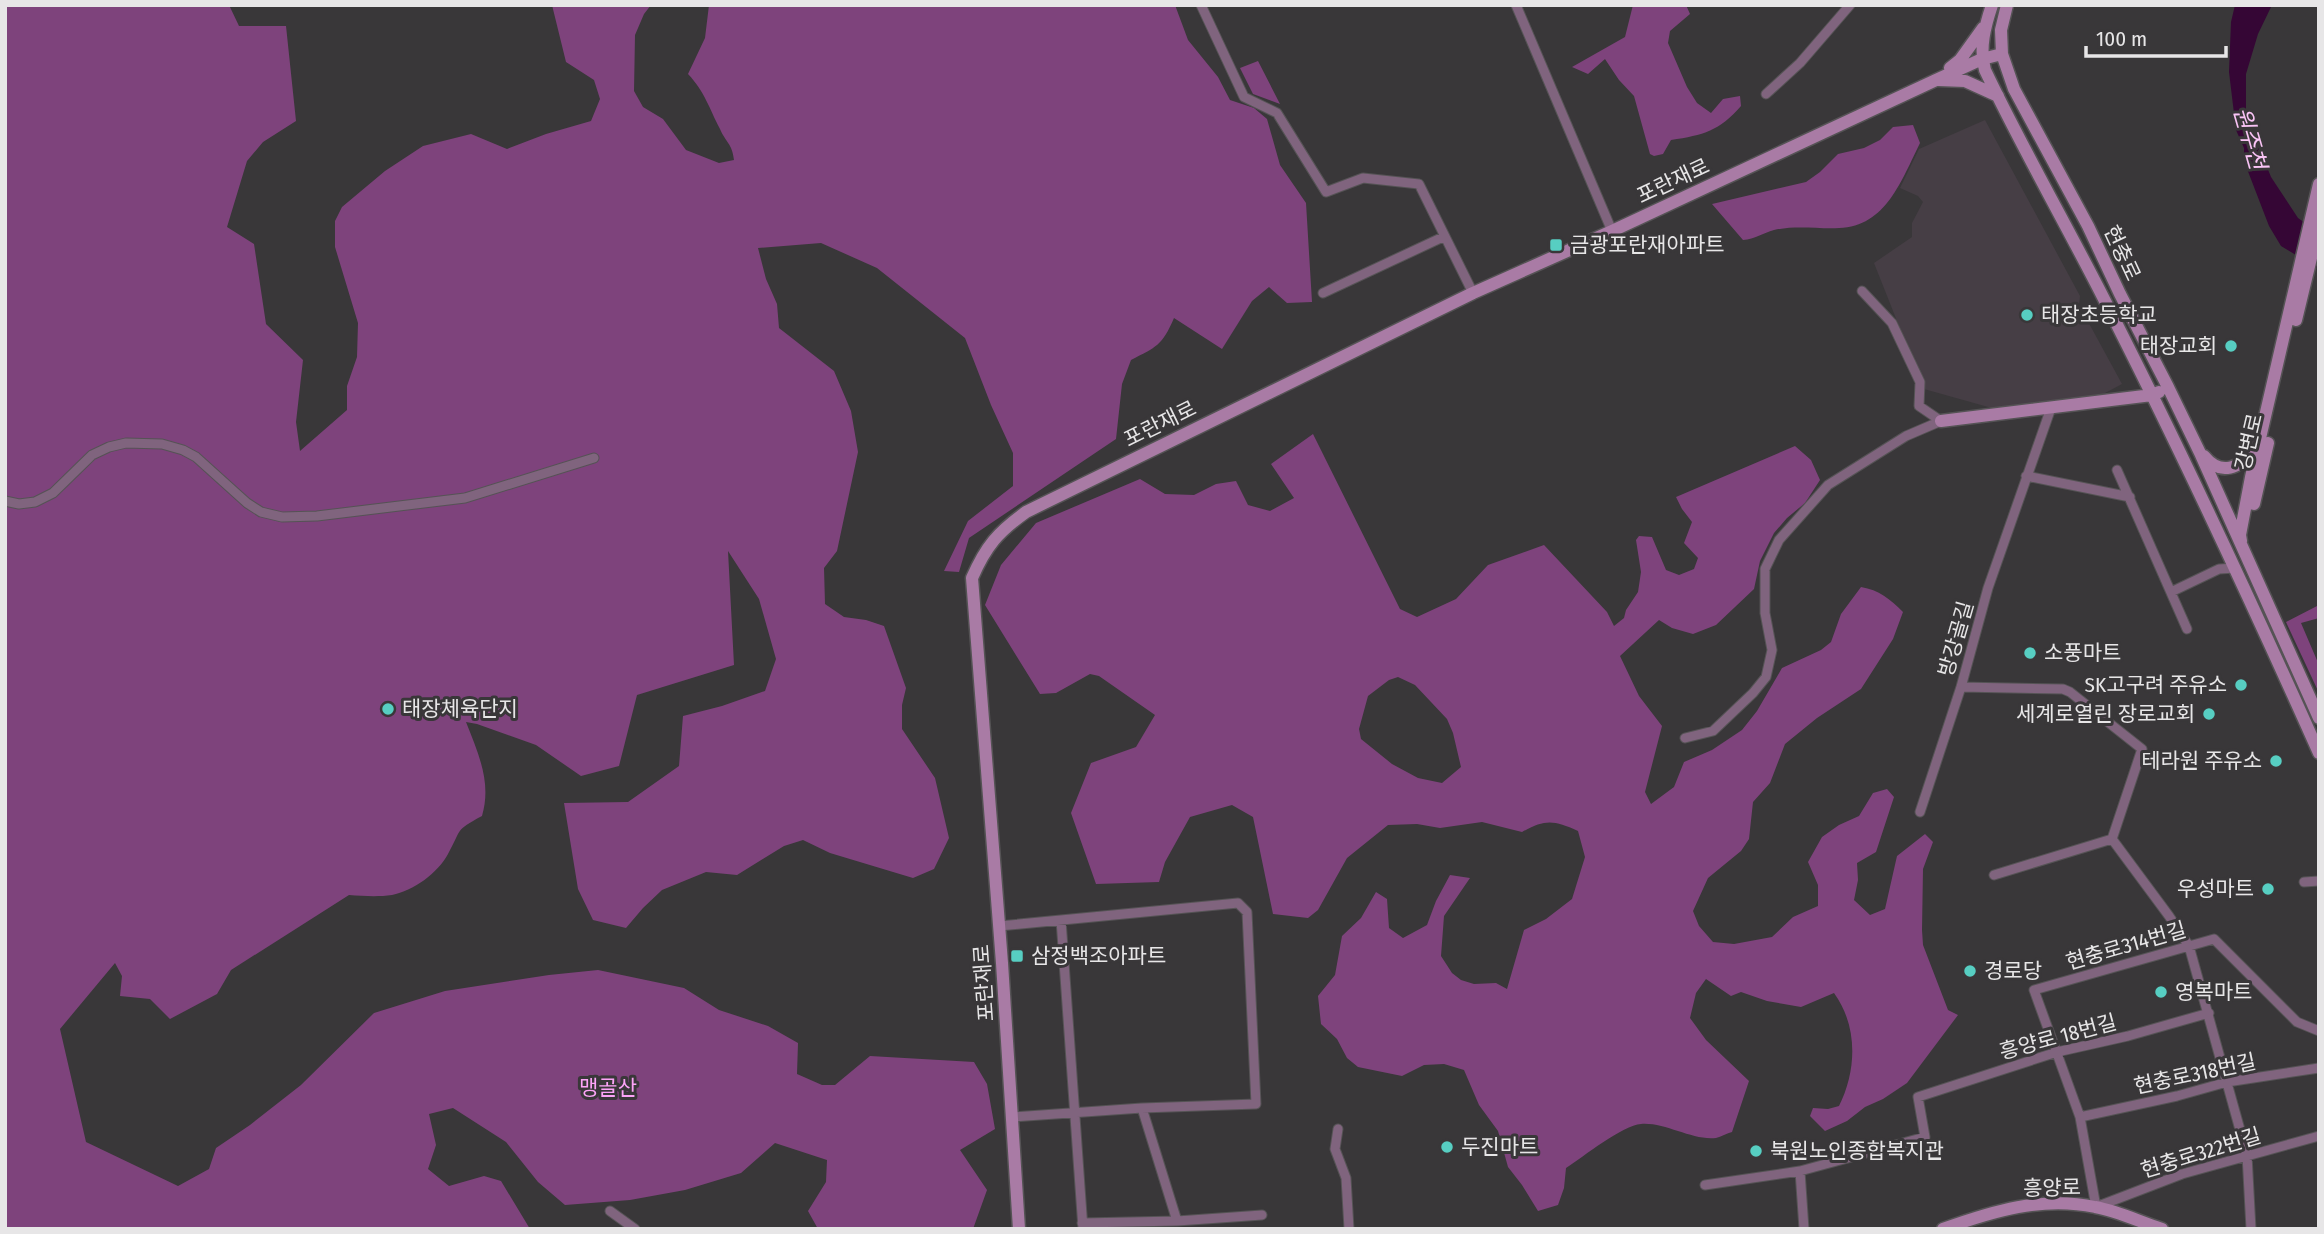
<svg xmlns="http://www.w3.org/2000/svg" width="2324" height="1234" viewBox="0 0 2324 1234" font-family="'Fira Sans Condensed','Noto Sans KR',sans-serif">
<rect width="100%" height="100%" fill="#393739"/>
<path fill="#463e45" d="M1985,120L2080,296L2079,305L2122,384L2092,400L1999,410L1924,389L1874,263L1912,237V223L1923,202L1918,196L1900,188L1919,149Z"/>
<path fill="#7e437c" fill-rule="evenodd" d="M5,5H229L239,26H286L296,121L263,142L247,161L227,227L254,244L266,324L303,360L296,422L300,451L347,410V386L357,357L358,323L335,247V221L342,207L385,171L423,146L471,134L507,149L546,134L591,121L600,99L594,80L566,62L552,5H651L644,14L635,35L634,91L643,107L663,119L686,150L719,163L734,160C732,143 726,143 720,129C709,108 705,92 688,74L705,38L709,5H1175L1188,40L1218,77L1230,100L1254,108L1267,119L1280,165L1306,203L1312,302L1287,303L1269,287L1252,301L1222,349L1174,318C1162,346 1156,347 1131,360L1122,384L1116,439L969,538L959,572L944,571L968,521L1013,486V453L991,405L965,338L877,268L821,243L758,248L766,279L777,304L779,328L834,371L851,411L858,452L837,551L824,568L825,604L844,617L866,620L884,626L906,688L902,705V729L935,778L949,838L934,869L913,878L830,853L803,840L784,846L737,875L706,872L662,890L643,908L626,928L593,920L578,889L564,803L628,802L679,766L683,716L722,706L765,691L776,659L759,599L728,551L734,665L637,695L619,766L581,776L536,745L477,724L466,722C478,753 492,782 482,816C454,831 462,829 448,854C438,873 413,891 392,895C378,897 363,896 349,895L231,970L217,994L170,1019L150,999L120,996L122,976L115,963L60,1029L86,1142L178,1186L209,1169L216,1148L250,1125L301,1085L374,1013L445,991L549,975L598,970L684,988L719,1010L768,1026L798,1043L797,1074L822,1085H835L870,1056L974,1062L987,1084L995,1129L960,1150L987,1190L973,1229H818L808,1211L826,1182L827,1160L775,1143L741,1173L685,1190L630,1200L565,1205L538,1182L506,1142L453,1108L429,1114L436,1145L428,1169L449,1186L484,1176L501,1181L530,1229H5Z
M1633,5H1686L1690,14L1670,31L1668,43L1687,87L1697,103L1711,113L1723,99L1740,96L1741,106C1719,131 1704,135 1671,140L1663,154L1654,156L1650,154L1634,96L1619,80L1605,59L1588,74L1572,67L1625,37Z
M1258,61L1280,104L1253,94L1240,68Z
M1913,125L1920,143C1902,179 1886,227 1839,228C1818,229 1795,225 1774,230C1763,233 1755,239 1743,240L1712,204L1806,182L1820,172L1838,154L1864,148L1880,140L1893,127Z
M1313,434L1400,609L1417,617L1456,599L1488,565L1544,545L1607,612L1614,626L1624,618L1626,610L1638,592L1641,572L1636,540L1639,536L1652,537L1666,570L1679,575L1694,569L1698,558L1684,543L1692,522L1682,509L1676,497L1795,446L1811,460L1820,480L1805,503L1787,518L1774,533L1760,561L1754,589L1716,625L1693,634L1672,628L1659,620L1620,656L1639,696L1662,726L1645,792L1651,804L1674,787L1684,762L1712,750L1742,730L1757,711L1782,668L1821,650L1831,642L1841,614L1861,587C1879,590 1890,599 1903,612L1893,639L1861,689L1817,718L1785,744L1770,783L1753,802L1749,839L1741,851L1708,878L1693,911L1699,926L1713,942L1734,944L1772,937L1793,917L1818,906V885L1808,862L1822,837L1839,825L1859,816L1873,793L1887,789L1894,797L1876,852L1857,863L1858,880L1854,900L1870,915L1885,909L1897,856L1925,834L1933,842L1923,869L1922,930L1923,945L1948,1010L1958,1015L1907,1083L1883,1099L1865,1107L1847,1121L1825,1131L1810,1116L1813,1108L1828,1109L1839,1106C1857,1070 1858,1026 1834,993L1801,1007L1767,1001L1741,992L1731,996L1706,979L1696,993L1690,1018L1706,1040L1749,1081L1732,1132C1727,1133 1721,1137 1716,1138C1693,1141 1665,1122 1641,1124C1623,1125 1583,1157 1566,1168L1564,1188L1558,1205L1538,1211L1522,1185L1508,1167L1498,1131L1479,1105L1464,1070L1444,1064L1424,1065L1402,1076L1358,1067L1347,1058L1337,1039L1321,1024L1318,996L1335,975L1342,936L1361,918L1376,892L1387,899L1389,928L1403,938L1427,925L1436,901L1450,875L1470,878L1444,916L1441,956L1452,973L1461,980L1474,984L1496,983L1507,989L1524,930L1546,919L1572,899L1585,857L1578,831C1554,820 1545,819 1522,832L1482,822L1440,828L1417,824L1388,825L1347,858L1318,910L1308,918L1273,914L1253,817L1232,805L1190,817L1165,862L1159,882L1096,884L1071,813L1091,763L1136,747L1155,715L1099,676L1090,674L1056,693L1040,694L985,605L1001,565L1036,523L1140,479L1165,494L1194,495L1216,484L1236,481L1248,505L1270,511L1294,498L1271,464ZM1398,677L1415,685L1447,719L1453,733L1461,767L1442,783L1418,778L1392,764L1361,739L1359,729L1368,696L1389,680Z
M2319,605V618L2301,623L2319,665V693L2286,622Z"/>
<path fill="#350635" d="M2235,5H2272L2258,34L2246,74V115L2271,177L2298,218L2319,233V269L2281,246L2269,226L2244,161V148L2236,130L2229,72L2231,22Z"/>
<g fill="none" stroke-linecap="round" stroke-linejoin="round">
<g stroke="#555355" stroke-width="11">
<path id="street" d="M1201,5L1244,97L1277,113L1326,192L1363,178L1419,184L1473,293
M1516,5L1612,231
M1766,94L1800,63L1850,5
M1862,291L1892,323L1920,382L1919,406L1941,421
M1323,293L1443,237
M2117,470L2187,629
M2026,476L2130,497
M5,501L19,504L35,502L53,493L92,455L109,447L126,443L162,444L183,450L196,457L247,503L261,512L282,517L317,516L465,498L594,458
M2171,592L2219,569L2236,568
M1961,687L2063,689L2070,692L2142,749L2112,839
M1685,738L1713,731L1753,693L1766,677L1772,650L1765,613V569L1779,540L1828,485L1906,436L1941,421
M1920,812L1961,687L1988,588L2051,408
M2112,839L2169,916L2189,946L2247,1155L2251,1229
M1994,875L2112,839
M2304,882L2319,881
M1061,920L1083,1229
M999,926L1238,903L1247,912L1256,1104L1142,1108L1012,1117
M2319,1031L2297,1022L2214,939L2034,990L2080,1117L2096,1207L2182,1174L2319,1136
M1142,1108L1177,1221
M2080,1117L2177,1096L2227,1082L2319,1068
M1338,1129L1335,1149L1346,1178L1349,1229
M1705,1185L1800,1171
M610,1211L635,1229
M1082,1223L1177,1221L1262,1215
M1804,1229L1800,1171L1925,1137L1918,1097L2057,1052L2128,1036L2209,1013"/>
</g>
<g stroke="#555355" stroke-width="15">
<path id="secondary" d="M1992,5C1985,26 1979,48 1985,70C2022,148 2066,224 2105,301C2181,450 2251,601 2319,753
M2007,5L2001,30L2002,54L2014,89L2088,226L2120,294L2168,387L2201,455L2319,718
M1950,68L1960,60L1983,28
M1939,80L1965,81L1998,96
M2296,320L2319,225
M1941,421L2152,395L2159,392
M2204,456C2222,478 2238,466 2257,452
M2254,504L2268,443
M2241,541L2240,535L2251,477L2319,184
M1019,1229L1002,963L972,578C986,546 998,532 1026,512L1473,293L1612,231L1936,80L1982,59L2002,54
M1943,1229C1993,1211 2042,1196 2095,1207C2118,1211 2140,1222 2162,1229"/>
</g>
<use href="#street" stroke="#80647e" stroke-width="9"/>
<use href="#secondary" stroke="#a97ba5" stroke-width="12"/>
</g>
<g fill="#57cec2" stroke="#393739" stroke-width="2.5">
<rect x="1549" y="238" width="14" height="14" rx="3.5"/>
<circle cx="2027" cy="315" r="7"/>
<circle cx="2231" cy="346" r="7"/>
<circle cx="2030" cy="653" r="7"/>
<circle cx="2241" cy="685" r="7"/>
<circle cx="388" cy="709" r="7"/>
<circle cx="2209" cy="714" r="7"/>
<circle cx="2276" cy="761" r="7"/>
<circle cx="2268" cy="889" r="7"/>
<rect x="1010" y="949" width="14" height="14" rx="3.5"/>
<circle cx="1970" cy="971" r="7"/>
<circle cx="2161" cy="992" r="7"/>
<circle cx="1447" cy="1147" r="7"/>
<circle cx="1756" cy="1151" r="7"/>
</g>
<g text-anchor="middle" stroke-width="6" stroke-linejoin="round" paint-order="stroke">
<g font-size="21" fill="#e7e6e7" stroke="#393739">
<text transform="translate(1673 181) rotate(-25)" y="7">포란재로</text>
<text transform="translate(2122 253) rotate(65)" y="7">현충로</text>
<text transform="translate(1160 424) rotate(-26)" y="7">포란재로</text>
<text transform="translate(2249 442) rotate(-77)" y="7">강변로</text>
<text transform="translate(1956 639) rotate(-74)" y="7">방강골길</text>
<text transform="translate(2126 946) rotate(-16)" y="7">현충로314번길</text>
<text transform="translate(984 983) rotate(-94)" y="7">포란재로</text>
<text transform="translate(2058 1037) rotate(-15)" y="7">흥양로 18번길</text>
<text transform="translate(2195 1074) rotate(-12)" y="7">현충로318번길</text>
<text transform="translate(2201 1153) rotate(-17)" y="7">현충로322번길</text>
<text transform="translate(2052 1188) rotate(-1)" y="7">흥양로</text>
</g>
<g font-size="21" fill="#e7e6e7" stroke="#393739" text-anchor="start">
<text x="1570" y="252">금광포란재아파트</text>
<text x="2041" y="322">태장초등학교</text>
<text x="2217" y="353" text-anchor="end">태장교회</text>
<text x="2044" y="660">소풍마트</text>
<text x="2227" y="692" text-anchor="end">SK고구려 주유소</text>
<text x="402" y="716">태장체육단지</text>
<text x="2195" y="721" text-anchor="end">세계로열린 장로교회</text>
<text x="2262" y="768" text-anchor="end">테라원 주유소</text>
<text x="2254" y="896" text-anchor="end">우성마트</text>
<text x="1031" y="963">삼정백조아파트</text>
<text x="1984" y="978">경로당</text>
<text x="2175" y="999">영복마트</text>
<text x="1461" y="1154">두진마트</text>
<text x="1770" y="1158">북원노인종합복지관</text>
</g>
<g font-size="21" fill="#fca3f7" stroke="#393739">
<text x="608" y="1095">맹골산</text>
</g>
<g font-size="23" font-style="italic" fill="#fac4f6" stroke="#393739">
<text transform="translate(2250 138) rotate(74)" y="8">원주천</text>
</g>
</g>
<rect width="2324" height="1234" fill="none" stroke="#e7e6e7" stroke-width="14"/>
<path d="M2086 46v10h140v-10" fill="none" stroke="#e7e6e7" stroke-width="3.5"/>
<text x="2096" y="46" font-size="21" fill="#e7e6e7" stroke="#393739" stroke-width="5" paint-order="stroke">100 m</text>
</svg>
